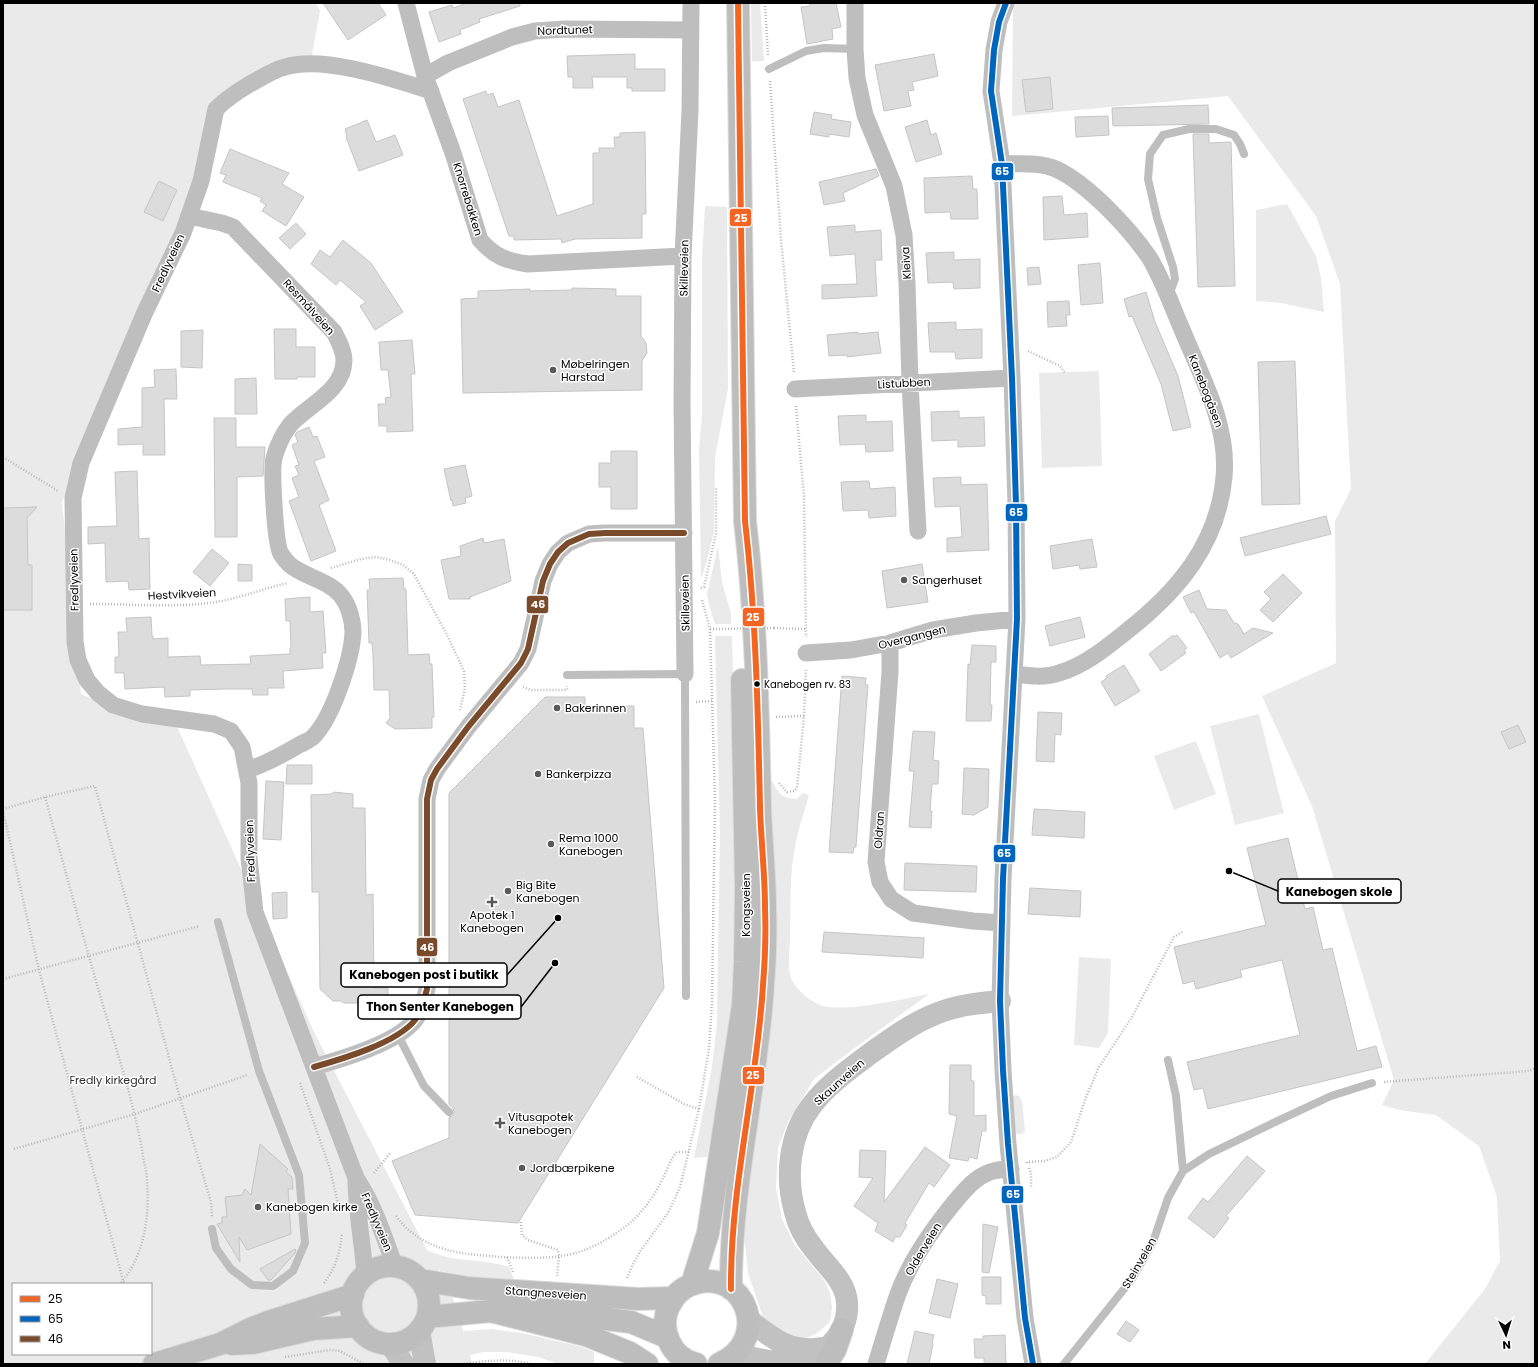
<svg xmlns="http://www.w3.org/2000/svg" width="1538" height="1367" viewBox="0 0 1538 1367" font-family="Poppins,sans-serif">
<rect width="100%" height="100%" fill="#fff"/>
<path fill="#eaeaea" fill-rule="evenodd" d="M3,3H316L320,11L311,59L228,95L188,230L62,502L81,694L149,724H176L314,1032L427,1250C453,1263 482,1258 509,1267L514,1280L463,1276L438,1270L456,1305L463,1331L491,1329L522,1333L582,1347L594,1352V1364H559L538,1357L507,1352H484L470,1355L472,1364H3ZM13,1284H151V1354H13Z
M751,3H760L764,61H752Z
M1013,3H1535V1364H1425L1485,1289L1500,1261L1497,1197L1479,1146L1436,1115L1399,1110L1382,1105L1394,1080L1312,806L1262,696L1336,663L1335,521L1351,489L1340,284L1316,216L1228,96L1012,116Z
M1287,204L1316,256L1321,278L1324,312L1281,303L1256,301V210Z
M705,206L727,207L728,389L715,457L714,531L707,561L702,576H701L699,448L702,417V257Z
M1099,371L1102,466L1042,468L1039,373Z
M718,546L722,582L731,614V624H715L709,605L707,594Z
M715,636H732L737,832V983L724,1065L707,1157L694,1158L712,1067L717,1024L720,834Z
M1259,714L1284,813L1235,825L1210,726Z
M1196,741L1216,794L1174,810L1154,756Z
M772,781C779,794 781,798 797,799L803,793L809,795C805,810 799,826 796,842C789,872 791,905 790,936C790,948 787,968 791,978C795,989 812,1003 823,1006C848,1012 903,999 929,994L856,1047L814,1079L788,1122L778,1148L776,1188L782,1219L794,1244L824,1280L830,1293L832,1307L830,1322L817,1333L805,1339L788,1335L764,1320L748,1273L743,1225L766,1059L775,984L769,782Z
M1079,957L1111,959L1108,1033L1099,1048L1074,1045Z
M1016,1095L1019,1096L1022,1101L1025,1131L1022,1134H1017L1015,1131L1013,1100V1096Z"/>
<path fill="#dcdcdc" stroke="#c5c5c5" d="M323,3H378L386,15L348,40Z
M468,3H520V6L479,19L480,22L460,30L461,34L439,42L429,12L452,5L453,8Z
M810,3H836L841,27L832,29L833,39L807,44L801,7L810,6Z
M635,54V69H665V91H632V88H627V77H592L593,88H573V77H568L567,56Z
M934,54L938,76L912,82L914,90L908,91L911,106L884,111L875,65Z
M1050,77L1053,109L1026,112L1022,80Z
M486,91L487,95L493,93L498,107L519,100L557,216L593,204V153H599V148H615L614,137H620V133L645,132L646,214H642V238L575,239L562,243L561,239L514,240V236H509L463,99Z
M1208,105L1209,124L1113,126L1112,108Z
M814,112L832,115L831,119L851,122L849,137L829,134V137L810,134Z
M1108,116L1109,135L1076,137L1075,117Z
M367,120L376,142L395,135L403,155L359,171L346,137L347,136L345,129Z
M927,120L931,135L936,133L942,154L916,162L905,127Z
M1193,134H1209V143L1231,142L1235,286L1198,287Z
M230,149L289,173L282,184L304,197L286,226L262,211L266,205L260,201L262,198L223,182L226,175L220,173Z
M876,169L879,176L843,193L845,201L824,205L819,182Z
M972,176L973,189H977L978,219H951L950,212L925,213L924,178Z
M159,181L177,190L163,221L144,212Z
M1062,196L1064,215L1087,213L1088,237L1044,240L1043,197Z
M296,223L306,234L290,249L279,238Z
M855,225V232L881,230L882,260H875L877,296L822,299V285L857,284L855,254L830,256L827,227Z
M343,240L371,263L403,312L375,330L360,306L366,302L340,280L336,285L311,264L320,250L330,257Z
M954,252V260L980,259V288L954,289L953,282L928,283L926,253Z
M1100,263L1103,303L1081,305L1078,265Z
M1039,267L1041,284L1028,285L1027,268Z
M572,288L616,289V296H641V336L646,343L647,353L642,361V390L463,393L461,299L478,298V291L530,289V291L572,290Z
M1146,292L1155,322L1178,376L1191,427L1173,431L1161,384L1132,316L1129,317L1124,299Z
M1069,301L1070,315H1066L1067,326L1048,327L1047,302Z
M956,322V330L982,329V358L956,359L955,352H930L928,323Z
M274,329H296V347H315V377H297V379H275Z
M203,330L202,368L181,367V331Z
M858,332V334L878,332L881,353L847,357V355L829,356L827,335Z
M412,340L415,374H411L413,431L387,432V426H379L378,404H386L385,398L391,397L388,370H381L379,342Z
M1295,361L1300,504L1262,505L1258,362Z
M176,369L177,399H164L165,455H143V444L118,445V429L142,427V388L155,387L154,370Z
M256,378L257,414H235V379Z
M959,411V418L984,417L985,446L958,447V440L932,441L931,412Z
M866,415V422L892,421L893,451L866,452L865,444L840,445L838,416Z
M214,418H236V447H265L263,476L237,477V537H215Z
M309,427L313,437L317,436L325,457L314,461L329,500L319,505L336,551L311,561L289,501L299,497L292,478L299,475L295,466L299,465L292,445L298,442L295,435L297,432Z
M611,451H637V509H611V487H599V463H611Z
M465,465L472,496L465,498L466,503L453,506L452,500L451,501L444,469Z
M137,471L139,539L149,538L150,589L129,590L128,581L106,582L105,543L88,544V527L117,526L115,472Z
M961,477V485L987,484L989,550L947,552V538L962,537L960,506L935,507L933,478Z
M869,481L870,489L895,487L896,516L869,518L868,510L843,511L841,482Z
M37,507L27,518L28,565H32V610H3V508Z
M1326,516L1331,534L1245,556L1240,538Z
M483,538L484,543L504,539L511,581L470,597V599H449L441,560L461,556L460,546Z
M1092,539L1097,567L1080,569L1079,565L1053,569L1050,546Z
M212,549L229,563L210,586L193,572Z
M238,564L252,565V581H238Z
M922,564L928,602L887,608L882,571Z
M1283,574L1302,593L1273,622L1260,610L1271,599L1264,592Z
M403,578L404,589H406L408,655L429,654L430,664H432L434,717H432V728L395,729L386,723L390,718L389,690H374L373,654L372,643H369L367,590H370L369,579Z
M1199,590L1207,609L1226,610L1234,623L1238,624L1244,634L1253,628L1273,633L1231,658L1228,653L1220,658L1194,612L1191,613L1183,597Z
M310,597V612L323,611L326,653H322L323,668L283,671L284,688H268V695H253L252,689H224L190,690V696L165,697L164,687L125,689L124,673H115V657H119L118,632H127L126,618L151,617L152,636H153V639L168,638V657L200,656L201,665L251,664L250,656L290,654V648H291L290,621H286L285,599Z
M1080,617L1085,637L1050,646L1045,626Z
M1173,635L1174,637L1177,635L1187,648L1184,650L1186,653L1161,671L1149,654Z
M972,645L996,646V662H991L990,705H992L991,721H966L968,664L970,665Z
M1124,665L1140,691L1115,706L1101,682L1107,678L1106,676Z
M842,676L866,678L865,684L868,685L856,847H854L853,853L829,852Z
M545,697H585V706H634V728H643L664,988L518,1223L415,1215L392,1161L449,1138V1117L452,1116L454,1113L453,1108L449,1104V793Z
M1038,712L1062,713L1061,735L1055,734L1054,762L1036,761Z
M1518,725L1526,742L1509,749L1501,732Z
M913,731L935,732L933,760L939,761L938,784H932L930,811H932L931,828L909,827L914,771H909Z
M287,765H312V784H286Z
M964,768L989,769L988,807L974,815L962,814Z
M266,781L284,782L281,840L263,839Z
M334,792L353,794V808H365L366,895L373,894L374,988H388V1003L380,1010H366L358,1003H344L341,1001H333L320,989L319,892H312L311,795L332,794Z
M1034,809L1085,812L1084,838L1032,835Z
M1288,838L1305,909L1313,907L1323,950L1332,948L1357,1051L1376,1046L1382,1067L1208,1109L1203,1088L1194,1090L1187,1062L1300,1035L1282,960L1240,970L1242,977L1196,989L1194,981L1183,984L1174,947L1266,925L1247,848Z
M905,863L977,866L976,892L904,890Z
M1030,888L1081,891L1080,917L1028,914Z
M287,892V918L273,919L272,893Z
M824,932L924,938L923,958L822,952Z
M950,1065H971V1081H974V1116L986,1115V1131H982L977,1159L969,1157L968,1161L949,1158L957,1116L949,1114Z
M260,1144L288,1169L286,1172L292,1177L293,1189H288L291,1234L247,1250L239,1237L240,1262L217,1224L222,1223V1217H227L225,1197L242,1195L245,1189L251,1195Z
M925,1147L950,1165L934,1187L929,1183L905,1223L907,1225L900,1237H895L893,1242L875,1231L878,1223L854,1206L873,1178L859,1177L860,1150L886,1151L884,1202Z
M1247,1156L1265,1171L1226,1216L1229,1218L1214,1238L1188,1218L1203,1198L1208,1202Z
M983,1224L998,1227L989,1273L982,1272Z
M295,1249L296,1250L295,1253L271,1280H268L260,1269Z
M982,1277H1001V1304H986V1296L982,1295Z
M937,1279L958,1284L950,1318L929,1313Z
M1126,1321L1139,1330L1130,1342L1117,1334Z
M915,1331L934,1335L932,1343L933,1344L929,1364H907Z
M1005,1335L1006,1364H984V1358H975L974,1339H983V1336Z"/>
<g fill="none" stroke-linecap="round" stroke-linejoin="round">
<g stroke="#dbdbdb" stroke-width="24">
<path id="primary" d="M351 1305a39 39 0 1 1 78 0a39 39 0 1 1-78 0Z
M420,1280L469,1288L638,1299L673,1298
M427,1317L491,1311L541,1313L590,1317L631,1322L667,1337
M231,1344L253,1343L313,1329L358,1326
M154,1364L220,1344L250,1329L268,1322L353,1295"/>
</g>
<g stroke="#dbdbdb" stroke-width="24">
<path id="highway" d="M692,1284L708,1233L743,1005L745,962L746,888L742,680
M731,1289C730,1187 757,1087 763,985C765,960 766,934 765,908C765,874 761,841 760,807C758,712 756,616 745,521L738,3
M491,1311L586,1335L630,1353L647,1364
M696,1364C684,1361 674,1353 669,1341C663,1328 664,1313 672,1301C677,1292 686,1286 696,1283C745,1269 773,1340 719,1364
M826,1364L835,1350L842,1330"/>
</g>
<path stroke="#b8b8b8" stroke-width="2.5" stroke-dasharray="1 2" stroke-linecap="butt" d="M765,3L768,56
M770,81L781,240L794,373
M1028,351L1060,366L1065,373
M796,406L804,497L806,637
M3,457L58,491
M331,568L361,559L376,557L390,560L403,565L414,574L446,633L464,671L465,688L460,710
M701,588L704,587L716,533V488
M90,604C132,604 175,608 216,602C240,598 263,589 287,583
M774,628L806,629
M710,629H719
M523,687L531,690H567V686
M696,702L712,701
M776,717L804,716
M779,783L787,792L794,791L797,788L804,716L806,670
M45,797C65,869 84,941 105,1012C119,1057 133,1102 142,1149C143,1160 147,1171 147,1182C150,1217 144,1257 120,1284
M3,809L45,797L95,786L180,1098L211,1202L212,1217
M3,811L39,970L124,1284
M3,979L200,926
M637,1077L684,1104L699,1109
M1384,1082L1529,1071L1535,1068
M300,1083L330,1169L339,1208
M14,1149L135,1114L247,1075
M1027,1163V1162L1044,1161L1057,1157L1071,1142L1086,1097L1099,1067L1132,1017L1174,937L1182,932
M1029,1168L1031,1173V1187
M374,1173L391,1152
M396,1216C423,1252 461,1254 502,1257C526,1258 550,1259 572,1254C592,1249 610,1238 626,1226C642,1214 654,1196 663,1178C668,1169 670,1159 677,1152H689
M521,1222L522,1235L528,1240L558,1250L559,1256L557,1276
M507,1257L513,1272
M627,1278L633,1264L641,1250L668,1213L680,1187L699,1109L709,1048L712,1002L715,799L710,629L702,600
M324,1283C336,1268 340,1252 342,1233
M285,1357L330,1350L340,1351L364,1364
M461,1364C485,1361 509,1358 532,1364"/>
<path stroke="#bebebe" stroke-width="8" d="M769,69L806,51L824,48L855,49
M1167,294L1171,290L1175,279L1173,267L1157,218L1148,179L1150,154L1163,135L1189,129H1216L1234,135L1240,144L1244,154
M567,675L685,674L686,996
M398,1035L424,1086L449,1112
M1168,1060L1176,1096L1183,1171
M212,1229L216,1248L231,1269L252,1285L273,1286L293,1271L305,1243L299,1175L259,1071L218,922
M1064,1364L1132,1279L1153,1242L1168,1198L1183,1171L1209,1154L1271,1124L1331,1096L1372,1083"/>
<path stroke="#bebebe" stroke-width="17" d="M406,3L425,76L453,153L480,240C495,257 507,261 528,264L683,256
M855,3V49L857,78L865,115L894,186L904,235L907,283L910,383L918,531
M1006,3L999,22L994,50L991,91L1002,164L1012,378L1016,504L1017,619L1003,879L1000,1001L1003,1070L1008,1144L1025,1318L1033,1364
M425,76L448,63L512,37L535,31L565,29L690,30
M1002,164C1020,164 1040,162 1056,169C1088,184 1129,228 1149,257C1162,278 1171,304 1181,327C1200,374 1229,424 1224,477C1218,544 1178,591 1127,631C1107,647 1084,666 1059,673C1045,678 1029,676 1015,674
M189,216L222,223L233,227L334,332C338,340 344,350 344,360C344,391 308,405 290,425C283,434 277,447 274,458C271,470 275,544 281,554C283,557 286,561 289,564C303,577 330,580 342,597C349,606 353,621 353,632C352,658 333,716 314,736C311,740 304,742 299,745C282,755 266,764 247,770
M795,389L1012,378
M890,643V672L876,862L880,882L891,899L913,913L973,921L1002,923
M806,653L851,650L890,643L933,630L976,623L1017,619
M685,674L682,401L683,256L690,111L691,3
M314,1067C342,1059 397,1043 415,1020C422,1011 424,1000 427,989V799L431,780L437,769L468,727L521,663L528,649L543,581L550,564L558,552L568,543L589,534L605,533H684
M356,1179C356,1211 363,1243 365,1276
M395,1267C384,1236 374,1205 356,1178L255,912L249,858V783L242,747L231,731L214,724L142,714L113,705L98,693L87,680L78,660L75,642L73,498L81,463L145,312L183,233L201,181L216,109C226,99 238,91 250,84C261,78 273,70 285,67C324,55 393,79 431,91
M876,1364C883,1341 890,1317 898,1294C910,1261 931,1231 953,1204C963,1192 975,1177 990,1172C996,1170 1004,1169 1011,1169"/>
<path stroke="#c1c1c1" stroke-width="22" d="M749,1320C772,1338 790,1354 822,1348
M419,1331L425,1364
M391,1344L403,1364
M736,1354C753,1358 772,1363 789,1363C821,1362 850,1334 847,1302C845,1280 826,1266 814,1249C805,1238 798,1225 795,1212C785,1177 789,1134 812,1105C828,1084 850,1069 871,1053C892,1038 914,1022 938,1013C958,1005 979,1003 1000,1001"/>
<use href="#primary" stroke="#bdbdbd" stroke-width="22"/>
<use href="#highway" stroke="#bdbdbd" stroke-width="22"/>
<path stroke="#b8b8b8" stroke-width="2.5" stroke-dasharray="1 2" stroke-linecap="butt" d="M719,629L774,628"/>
<g stroke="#fff" stroke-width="9">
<path id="bus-1" d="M731,1289C730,1187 757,1087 763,985C765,960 766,934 765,908C765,874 761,841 760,807C758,712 756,616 745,521L738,3"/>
</g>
<g stroke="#fff" stroke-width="9">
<path id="bus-2" d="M1006,3L999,22L994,50L991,91L1002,164L1012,378L1016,504L1017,619L1003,879L1000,1001L1003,1070L1008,1144L1025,1318L1033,1364"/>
</g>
<g stroke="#fff" stroke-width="9">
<path id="bus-3" d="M314,1067C342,1059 397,1043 415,1020C422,1011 424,1000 427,989V799L431,780L437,769L468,727L521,663L528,649L543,581L550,564L558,552L568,543L589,534L605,533H684"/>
</g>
<use href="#bus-1" stroke="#f26522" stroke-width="6"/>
<use href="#bus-2" stroke="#0065bd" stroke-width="6"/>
<use href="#bus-3" stroke="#7a4b2a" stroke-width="6"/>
</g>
<g fill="#595959" stroke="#fff" stroke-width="1.5">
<circle cx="553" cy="370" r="4"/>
<circle cx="904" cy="580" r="4"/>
<circle cx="557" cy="708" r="4"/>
<circle cx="538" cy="774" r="4"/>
<circle cx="551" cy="844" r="4"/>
<circle cx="508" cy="891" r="4"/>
<path d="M490 896h4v4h4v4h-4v4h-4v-4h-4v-4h4z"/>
<path d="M498 1117h4v4h4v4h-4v4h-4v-4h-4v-4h4z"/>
<circle cx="522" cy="1168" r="4"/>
<circle cx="258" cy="1207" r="4"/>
</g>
<circle fill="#000" stroke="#fff" stroke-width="1.5" cx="757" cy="684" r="3.5"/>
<g text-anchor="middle" stroke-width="3" stroke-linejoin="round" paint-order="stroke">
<g font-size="10" fill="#000" stroke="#fff" text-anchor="start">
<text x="764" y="688">Kanebogen rv. 83</text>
</g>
<g font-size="11" fill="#000" stroke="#fff">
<text transform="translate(565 30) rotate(-2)" y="4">Nordtunet</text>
<text transform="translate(468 199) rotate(73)" y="4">Knorrebakken</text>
<text transform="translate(168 263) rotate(-65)" y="4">Fredlyveien</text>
<text transform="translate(906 263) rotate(-94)" y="4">Kleiva</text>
<text transform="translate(684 268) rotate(-89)" y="4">Skilleveien</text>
<text transform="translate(309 307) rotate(48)" y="4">Resmålveien</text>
<text transform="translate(904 383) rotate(-3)" y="4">Listubben</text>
<text transform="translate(1206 391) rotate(69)" y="4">Kanebogåsen</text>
<text transform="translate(74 580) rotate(-91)" y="4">Fredlyveien</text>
<text transform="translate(182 594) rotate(-3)" y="4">Hestvikveien</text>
<text transform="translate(685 603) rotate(-91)" y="4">Skilleveien</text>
<text transform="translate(912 637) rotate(-14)" y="4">Overgangen</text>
<text transform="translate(879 830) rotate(-86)" y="4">Oldran</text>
<text transform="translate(250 851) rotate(-92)" y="4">Fredlyveien</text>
<text transform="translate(746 905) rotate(-90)" y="4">Kongsveien</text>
<text transform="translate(839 1082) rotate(-42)" y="4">Skaunveien</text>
<text transform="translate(377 1222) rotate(67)" y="4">Fredlyveien</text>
<text transform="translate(923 1249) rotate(-59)" y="4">Olderveien</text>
<text transform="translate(1139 1263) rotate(-60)" y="4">Steinveien</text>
<text transform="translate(546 1293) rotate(4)" y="4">Stangnesveien</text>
</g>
<g font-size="11" fill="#000" stroke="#fff" text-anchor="start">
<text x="561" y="368">Møbelringen<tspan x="561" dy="13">Harstad</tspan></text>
<text x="912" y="584">Sangerhuset</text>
<text x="565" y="712">Bakerinnen</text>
<text x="546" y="778">Bankerpizza</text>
<text x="559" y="842">Rema 1000<tspan x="559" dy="13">Kanebogen</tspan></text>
<text x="516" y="889">Big Bite<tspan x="516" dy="13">Kanebogen</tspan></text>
<text x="492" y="919" text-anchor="middle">Apotek 1<tspan x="492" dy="13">Kanebogen</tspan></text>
<text x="508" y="1121">Vitusapotek<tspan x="508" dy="13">Kanebogen</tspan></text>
<text x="530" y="1172">Jordbærpikene</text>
<text x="266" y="1211">Kanebogen kirke</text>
</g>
<g font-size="11" fill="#2f2f2f" stroke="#fff">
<text x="113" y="1084">Fredly kirkegård</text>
</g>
</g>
<path fill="none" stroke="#000" stroke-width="1.5" d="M1229 871L1278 891M558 918L507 975M555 963L521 1007"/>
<g fill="#000" stroke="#fff" stroke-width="1.5">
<circle cx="1229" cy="871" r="4"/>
<circle cx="558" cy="918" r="4"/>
<circle cx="555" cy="963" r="4"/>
</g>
<g fill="#fff" stroke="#000" stroke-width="1.5">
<rect x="1278" y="879" width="123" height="24" rx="4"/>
<rect x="341" y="963" width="166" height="24" rx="4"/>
<rect x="358" y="995" width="163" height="24" rx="4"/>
</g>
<g font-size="12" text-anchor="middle" font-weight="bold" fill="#000">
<text x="1339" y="896">Kanebogen skole</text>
<text x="424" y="979">Kanebogen post i butikk</text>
<text x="440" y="1011">Thon Senter Kanebogen</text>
</g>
<g stroke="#fff" stroke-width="1.5">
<rect x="991" y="162" width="23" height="19" rx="4" fill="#0065bd"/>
<rect x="729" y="208" width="23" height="19" rx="4" fill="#f26522"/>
<rect x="1005" y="503" width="23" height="19" rx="4" fill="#0065bd"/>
<rect x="526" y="595" width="23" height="19" rx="4" fill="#7a4b2a"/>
<rect x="742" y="607" width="23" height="20" rx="4" fill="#f26522"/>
<rect x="993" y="844" width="23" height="19" rx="4" fill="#0065bd"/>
<rect x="416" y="937" width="22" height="20" rx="4" fill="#7a4b2a"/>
<rect x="742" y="1066" width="23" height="19" rx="4" fill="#f26522"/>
<rect x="1001" y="1185" width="23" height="19" rx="4" fill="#0065bd"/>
</g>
<g font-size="11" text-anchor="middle" font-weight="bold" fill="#fff">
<text x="1002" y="175">65</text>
<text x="741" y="222">25</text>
<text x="1016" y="516">65</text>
<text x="538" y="608">46</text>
<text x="753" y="621">25</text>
<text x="1004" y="857">65</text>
<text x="427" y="951">46</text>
<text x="753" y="1079">25</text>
<text x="1013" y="1198">65</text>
</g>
<rect width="1538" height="1367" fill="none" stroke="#000000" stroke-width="8"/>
<rect x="12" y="1283" width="140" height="72" fill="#ffffff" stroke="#999999"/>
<rect x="20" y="1296" width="20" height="6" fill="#f26522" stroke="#999999"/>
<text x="48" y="1303" font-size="12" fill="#000000">25</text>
<rect x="20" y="1316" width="20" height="6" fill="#0065bd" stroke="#999999"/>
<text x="48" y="1323" font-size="12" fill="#000000">65</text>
<rect x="20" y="1336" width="20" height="6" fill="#7a4b2a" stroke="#999999"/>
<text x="48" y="1343" font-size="12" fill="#000000">46</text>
<g transform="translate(1506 1335) rotate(176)" stroke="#ffffff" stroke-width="3" paint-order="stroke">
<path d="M0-3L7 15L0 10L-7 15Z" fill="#000000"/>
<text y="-6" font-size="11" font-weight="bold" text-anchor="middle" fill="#000000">N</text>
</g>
</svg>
